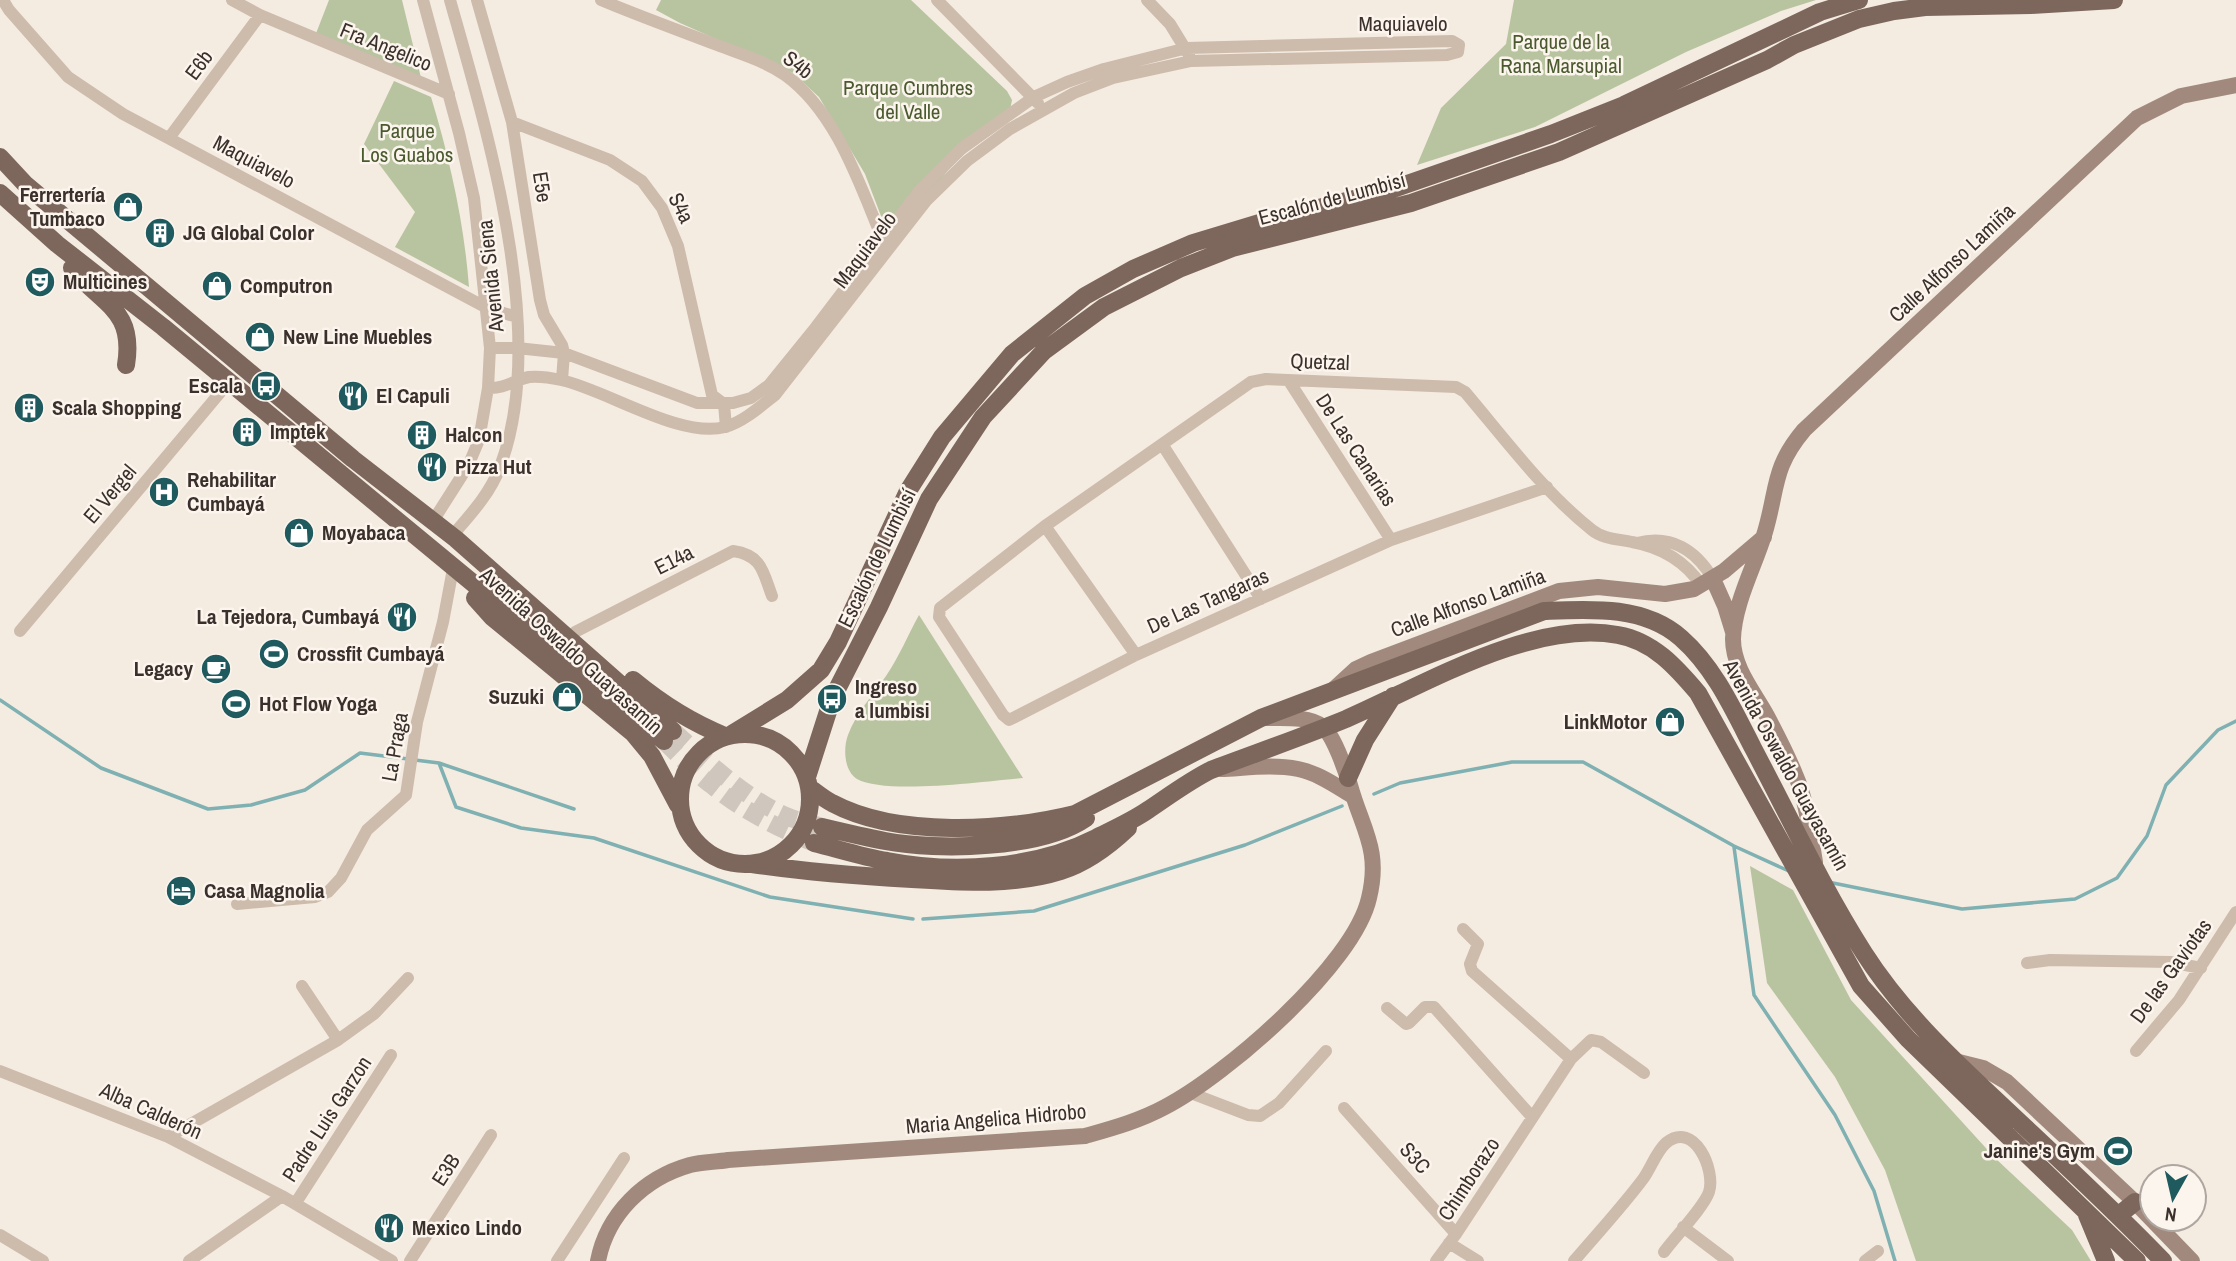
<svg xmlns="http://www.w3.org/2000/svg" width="2236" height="1261" viewBox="0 0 2236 1261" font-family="'Archivo Narrow',sans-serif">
<rect width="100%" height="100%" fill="#f4ebe1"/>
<path fill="#b8c4a0" d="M329,0H402L421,78L315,36Z
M661,0H911L1007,91L1012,100L1010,110L949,169L906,223L889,225L881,216L865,174L819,97L793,73L680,23L656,10Z
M1514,0H1816L1781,11L1686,52L1535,127L1417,165L1441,108L1506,44Z
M394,81L431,97C450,160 464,222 469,287L395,247L415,212L364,144Z
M919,615L1023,778C987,781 885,795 857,779C844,771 843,748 848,735C856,713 873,695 886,676C899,657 908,635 919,615Z
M1750,866L1793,890L1851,1000L1995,1158L2072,1230L2091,1261H1916L1885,1170L1835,1077L1767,983Z"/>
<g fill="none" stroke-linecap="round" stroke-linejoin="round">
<path stroke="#7fb0b2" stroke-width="3.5" d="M0,700L101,768L208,809L251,805L305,790L360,753L408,759
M415,760L439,763L574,809
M439,763L456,807L521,828L594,838L770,897L913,919
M1374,794L1400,783L1512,762H1583L1734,846L1791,872
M1734,847L1754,995L1835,1115L1874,1191L1895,1261
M1828,882L1962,909L2075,899L2117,878L2147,836L2166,785L2218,730L2236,721
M923,919L1034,911L1245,845L1342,806"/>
<path stroke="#cfc6bd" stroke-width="18" stroke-dasharray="18 9" stroke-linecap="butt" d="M673,731C708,762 743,797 786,816C797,821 810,823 822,827
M664,741C680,756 695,773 713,786C743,811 779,828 814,843"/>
<path stroke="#cdbbac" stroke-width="12" d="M3,0L9,10L68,77L123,114L487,308L517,317
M232,0L260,15L449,94
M423,0L459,133L474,198L490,348L488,388L479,440L468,466L433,521
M450,0C487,131 550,335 500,467C490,494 470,515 452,536
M477,0L512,122L540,300L544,315L562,345L564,353L562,380
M601,0C639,16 678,30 717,45C740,54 765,61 785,75C838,113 861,189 885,245
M937,0L1038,103
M1147,0L1170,24L1189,55
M512,122L610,160L642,181L662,208L678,246L712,395L724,404L726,427
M169,138L260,15
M1289,381L1391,540
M488,388C505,389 514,380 529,377C538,376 552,378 561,380C607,390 680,439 725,427C743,422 761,406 775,395L926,201L967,161L1010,129L1074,93L1113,78L1191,61L1447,55L1458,52L1459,45L1452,41L1187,48L1104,69L1067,82L1034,97L961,149L920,190L816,327L769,385L751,398L733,403H697L564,353L517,348H490
M1162,444L1261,599
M1547,487L1391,540L1136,655L1009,720L1003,715L939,617L940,608L1045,526L1251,382L1266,379L1456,387L1465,392C1505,439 1543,491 1592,530C1603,539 1618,539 1632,542C1661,547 1685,561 1702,586
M1045,526L1136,655
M1637,543C1671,534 1696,550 1713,579
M20,631L229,382
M575,632L733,551C762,555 763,572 772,596
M237,904L315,897L328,892L341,878L367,830L406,795L417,722L443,622L452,574
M2027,963L2050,960L2170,962L2201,968
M302,986L338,1040
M1387,1008L1406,1024L1409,1023L1425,1007H1434L1532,1117
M2136,1051L2179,1000L2236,912
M1571,1059L1591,1040L1601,1042L1644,1073
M0,1071L168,1137L282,1196L392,1261
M1188,1092L1248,1115L1260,1116L1279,1103L1326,1051
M1344,1108L1456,1234
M168,1137L338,1040L374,1014L408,978
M295,1204L391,1055
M1683,1227L1728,1261
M0,1235L43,1261
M1449,1243L1478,1261
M189,1261L282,1196
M410,1261L491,1135
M557,1261L624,1158
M1436,1261L1456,1234L1571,1059L1472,971L1470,964L1478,944L1463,929
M1574,1261C1597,1234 1622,1207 1643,1179C1651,1168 1656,1152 1666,1143C1694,1120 1716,1170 1709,1192C1704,1207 1674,1238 1664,1252
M1865,1261L1878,1251"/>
<path stroke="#a18a7d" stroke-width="16" d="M1713,579L1725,606L1733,632
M1332,691L1356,669L1371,662L1559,591L1598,587L1665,594L1694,589L1724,571L1764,537
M1221,769C1246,768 1273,764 1298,769C1318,773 1336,786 1353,796
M1815,862C1810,833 1807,801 1795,774C1787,754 1777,735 1767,716C1754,692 1733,668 1733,639C1734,603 1755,566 1765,532C1778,488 1772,468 1804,430L2137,118L2181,96L2236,85
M1955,1061L1983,1068L2007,1082L2135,1202L2192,1261
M598,1261C607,1214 644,1178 690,1165C702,1162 716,1162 728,1160L1085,1136C1113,1128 1139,1121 1165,1107C1225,1076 1354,965 1369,898C1381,849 1362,829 1350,785C1346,772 1334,736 1323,727C1310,716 1283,718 1267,718"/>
<path stroke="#7d675c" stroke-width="18" d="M0,157L26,185L63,216L353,459L456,539L673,731
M0,193L57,244L163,327L664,741
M72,268C102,305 135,309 126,365
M475,598L492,617L633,733L652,756L678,805
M633,680C662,704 690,722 725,736
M680 799a65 65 0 1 1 130 0a65 65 0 1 1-130 0Z
M732,734L787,700L821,670L838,642L908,491L942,437L1012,354L1085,296L1133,269L1193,243L1259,223L1390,190L1551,134L1624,105L1820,12L1859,0
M807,777L832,699L879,607L929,499L983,417L1044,351L1104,307L1181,268L1232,248L1411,203L1559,152L1767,60L1794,45L1859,19L1894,11L1925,7L2031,5L2114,0
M1348,778L1365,740L1393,696
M810,788C817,793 824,799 832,803C897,838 1006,831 1075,814L1261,718L1544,611C1589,609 1644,605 1681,638C1714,667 1733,709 1753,748C1789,816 1823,889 1864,953C1903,1014 1958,1065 2011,1114C2062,1162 2114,1210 2163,1261
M822,827C843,832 864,837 885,841C938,851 1041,849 1086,818
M814,843C838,849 863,857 887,861C954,874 1035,869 1096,838C1114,829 1132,821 1148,810C1169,796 1189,781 1211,770C1256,753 1302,737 1346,719C1424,685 1532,619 1618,635C1653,641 1676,667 1698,693L1861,986L1908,1039L2137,1261
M752,864C805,872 858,876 912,879C960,882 1014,886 1061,871C1086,863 1109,846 1128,828
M2087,1215L2106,1261
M2119,1215L2135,1202"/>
</g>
<defs>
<g id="shop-disc" transform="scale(1.575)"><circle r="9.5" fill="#1f5a5e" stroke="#fbf5ee"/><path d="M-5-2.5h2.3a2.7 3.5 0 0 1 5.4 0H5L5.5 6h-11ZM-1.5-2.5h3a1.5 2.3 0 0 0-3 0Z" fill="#fff"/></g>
<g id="building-disc" transform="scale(1.575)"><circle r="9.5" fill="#1f5a5e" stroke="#fbf5ee"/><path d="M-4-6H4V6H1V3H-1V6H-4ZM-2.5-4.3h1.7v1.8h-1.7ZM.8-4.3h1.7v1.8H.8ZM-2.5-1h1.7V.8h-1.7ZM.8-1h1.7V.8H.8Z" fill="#fff"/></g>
<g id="theatre-disc" transform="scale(1.575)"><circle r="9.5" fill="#1f5a5e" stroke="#fbf5ee"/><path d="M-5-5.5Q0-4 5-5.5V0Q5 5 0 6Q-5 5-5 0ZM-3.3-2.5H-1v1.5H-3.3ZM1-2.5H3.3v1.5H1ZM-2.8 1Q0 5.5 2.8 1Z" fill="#fff"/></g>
<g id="bus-disc" transform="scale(1.575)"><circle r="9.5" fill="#1f5a5e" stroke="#fbf5ee"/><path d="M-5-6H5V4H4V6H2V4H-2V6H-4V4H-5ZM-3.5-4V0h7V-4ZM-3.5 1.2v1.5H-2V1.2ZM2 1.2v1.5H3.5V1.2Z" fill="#fff"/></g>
<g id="restaurant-disc" transform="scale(1.575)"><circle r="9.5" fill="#1f5a5e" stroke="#fbf5ee"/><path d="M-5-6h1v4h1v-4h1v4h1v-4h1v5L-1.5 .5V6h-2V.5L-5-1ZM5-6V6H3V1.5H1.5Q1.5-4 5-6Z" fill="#fff"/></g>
<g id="hospital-disc" transform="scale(1.575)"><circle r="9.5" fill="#1f5a5e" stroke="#fbf5ee"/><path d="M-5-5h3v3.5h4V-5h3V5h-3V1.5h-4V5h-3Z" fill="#fff"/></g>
<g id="stadium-disc" transform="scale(1.575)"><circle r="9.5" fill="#1f5a5e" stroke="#fbf5ee"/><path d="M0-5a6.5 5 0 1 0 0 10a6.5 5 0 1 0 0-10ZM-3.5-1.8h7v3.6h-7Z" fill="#fff"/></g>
<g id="cafe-disc" transform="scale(1.575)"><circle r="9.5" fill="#1f5a5e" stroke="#fbf5ee"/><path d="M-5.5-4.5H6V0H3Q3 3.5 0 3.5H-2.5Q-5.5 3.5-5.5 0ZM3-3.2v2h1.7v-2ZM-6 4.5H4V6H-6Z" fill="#fff"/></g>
<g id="hotel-disc" transform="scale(1.575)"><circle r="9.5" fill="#1f5a5e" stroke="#fbf5ee"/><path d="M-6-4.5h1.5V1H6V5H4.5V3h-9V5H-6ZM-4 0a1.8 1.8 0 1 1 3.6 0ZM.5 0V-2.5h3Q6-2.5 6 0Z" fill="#fff"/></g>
</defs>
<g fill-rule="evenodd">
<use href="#shop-disc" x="128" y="207"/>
<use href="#building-disc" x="160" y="233"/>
<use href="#theatre-disc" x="40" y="282"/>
<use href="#shop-disc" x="217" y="286"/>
<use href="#shop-disc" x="260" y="337"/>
<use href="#bus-disc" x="266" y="386"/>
<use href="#restaurant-disc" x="353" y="396"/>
<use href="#building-disc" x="29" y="408"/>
<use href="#building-disc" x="247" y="432"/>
<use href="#building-disc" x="422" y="435"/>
<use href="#restaurant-disc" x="432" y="467"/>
<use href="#hospital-disc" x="164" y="492"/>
<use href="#shop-disc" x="299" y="533"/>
<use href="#restaurant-disc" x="402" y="617"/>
<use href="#stadium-disc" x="274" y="654"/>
<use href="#cafe-disc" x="216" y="669"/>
<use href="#shop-disc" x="567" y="697"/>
<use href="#bus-disc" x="832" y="699"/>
<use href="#stadium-disc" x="236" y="704"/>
<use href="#shop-disc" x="1670" y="722"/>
<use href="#hotel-disc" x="181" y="891"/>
<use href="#stadium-disc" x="2118" y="1151"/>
<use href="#restaurant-disc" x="389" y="1228"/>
</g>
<g text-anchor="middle" stroke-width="5" stroke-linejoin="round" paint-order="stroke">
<g font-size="21" fill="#3b302b" stroke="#fbf5ee">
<text x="1403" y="31">Maquiavelo</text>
<text transform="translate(386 47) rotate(22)" y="7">Fra Angelico</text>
<text transform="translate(199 65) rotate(-53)" y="7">E6b</text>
<text transform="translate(798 65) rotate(38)" y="7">S4b</text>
<text transform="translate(254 162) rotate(28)" y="7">Maquiavelo</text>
<text transform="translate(542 187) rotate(81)" y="7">E5e</text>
<text transform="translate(1332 199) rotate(-15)" y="7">Escalón de Lumbisí</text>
<text transform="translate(681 208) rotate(63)" y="7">S4a</text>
<text transform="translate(865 250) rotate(-53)" y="7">Maquiavelo</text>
<text transform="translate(1952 263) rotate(-43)" y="7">Calle Alfonso Lamiña</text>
<text transform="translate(491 276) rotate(-96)" y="7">Avenida Siena</text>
<text transform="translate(1320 362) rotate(2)" y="7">Quetzal</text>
<text transform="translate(1356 450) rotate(57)" y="7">De Las Canarias</text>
<text transform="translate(110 494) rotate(-50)" y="7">El Vergel</text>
<text transform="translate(877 558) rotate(-64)" y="7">Escalón de Lumbisí</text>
<text transform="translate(674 560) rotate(-27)" y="7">E14a</text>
<text transform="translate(1208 601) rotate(-24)" y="7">De Las Tangaras</text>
<text transform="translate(1468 603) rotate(-20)" y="7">Calle Alfonso Lamiña</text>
<text transform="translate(571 651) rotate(42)" y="7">Avenida Oswaldo Guayasamín</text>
<text transform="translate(395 747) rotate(-80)" y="7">La Praga</text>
<text transform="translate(1786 765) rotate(61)" y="7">Avenida Oswaldo Guayasamín</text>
<text transform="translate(2171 971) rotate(-54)" y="7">De las Gaviotas</text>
<text transform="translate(151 1111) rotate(24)" y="7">Alba Calderón</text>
<text transform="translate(327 1119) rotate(-57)" y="7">Padre Luis Garzon</text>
<text transform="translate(996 1119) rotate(-5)" y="7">Maria Angelica Hidrobo</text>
<text transform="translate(1415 1158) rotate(48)" y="7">S3C</text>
<text transform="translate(446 1170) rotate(-57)" y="7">E3B</text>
<text transform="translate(1469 1179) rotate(-57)" y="7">Chimborazo</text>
</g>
<g font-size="21" fill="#4a5a2e" stroke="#fbf5ee">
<text x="1561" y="49">Parque de la<tspan x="1561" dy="24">Rana Marsupial</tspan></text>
<text x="908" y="95">Parque Cumbres<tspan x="908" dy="24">del Valle</tspan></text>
<text x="407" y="138">Parque<tspan x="407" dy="24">Los Guabos</tspan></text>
</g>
<g font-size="21" font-weight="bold" fill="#3b302b" stroke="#fbf5ee" text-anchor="start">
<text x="105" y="202" text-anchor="end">Ferrertería<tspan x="105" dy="24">Tumbaco</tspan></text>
<text x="183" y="240">JG Global Color</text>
<text x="63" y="289">Multicines</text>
<text x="240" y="293">Computron</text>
<text x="283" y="344">New Line Muebles</text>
<text x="243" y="393" text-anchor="end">Escala</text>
<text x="376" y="403">El Capuli</text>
<text x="52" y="415">Scala Shopping</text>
<text x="270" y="439">Imptek</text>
<text x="445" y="442">Halcon</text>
<text x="455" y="474">Pizza Hut</text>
<text x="187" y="487">Rehabilitar<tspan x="187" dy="24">Cumbayá</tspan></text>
<text x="322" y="540">Moyabaca</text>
<text x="379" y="624" text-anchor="end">La Tejedora, Cumbayá</text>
<text x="297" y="661">Crossfit Cumbayá</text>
<text x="193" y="676" text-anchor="end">Legacy</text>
<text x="855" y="694">Ingreso<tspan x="855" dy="24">a lumbisi</tspan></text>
<text x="544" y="704" text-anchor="end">Suzuki</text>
<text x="259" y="711">Hot Flow Yoga</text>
<text x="1647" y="729" text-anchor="end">LinkMotor</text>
<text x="204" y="898">Casa Magnolia</text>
<text x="2095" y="1158" text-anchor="end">Janine's Gym</text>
<text x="412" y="1235">Mexico Lindo</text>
</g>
</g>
<g transform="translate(2173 1198) rotate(188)"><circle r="33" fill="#fbf5ee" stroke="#aea6a0" stroke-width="2"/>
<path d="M0-5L12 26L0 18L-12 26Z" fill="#1f5a5e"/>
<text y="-10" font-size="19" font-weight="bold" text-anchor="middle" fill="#3b302b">N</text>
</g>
</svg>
